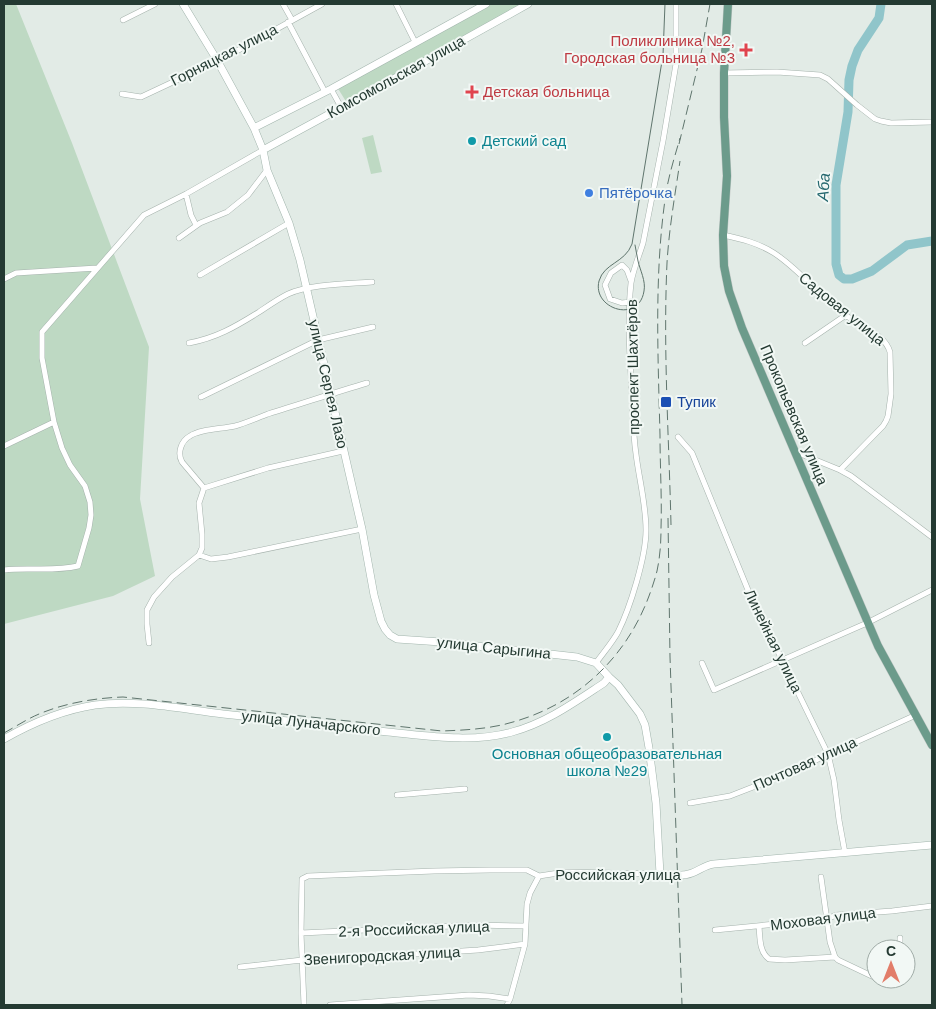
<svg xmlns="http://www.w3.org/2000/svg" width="936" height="1009" viewBox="0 0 936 1009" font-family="Helvetica,sans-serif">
<rect width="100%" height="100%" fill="#e2ebe6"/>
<path fill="#bed9c3" d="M4,4H16L72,143L149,347L140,499L155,576L113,596L4,624Z
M491,4H522L347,103L337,87Z
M373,135L382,172L371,174L362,138Z"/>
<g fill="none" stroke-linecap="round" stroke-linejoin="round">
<path stroke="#90c5ca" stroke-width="9" d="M881,4L879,18L858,50L852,66L849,80L848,112L836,185V264L839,275L844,279H852L872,271L907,245L932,241"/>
<g stroke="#a5b2ac" stroke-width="6">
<path id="street" d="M283,4L292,20
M396,4L415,42
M123,20L155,4
M288,22L325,92
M724,73L777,72L820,75L828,79L857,105L875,119L881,121L891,123L932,122
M331,89L341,107
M122,94L141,97L224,58L322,4
M186,194L191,215L196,225
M723,235C742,239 758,243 774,253C797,268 814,289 834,307C842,314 851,319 860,324C872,332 886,338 890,352L891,394L888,416L886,421L883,426L840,470
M179,238L200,223L227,212L248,195L267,170
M200,275L289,223
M4,279L16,273L97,268
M630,302L622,303L610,299L605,285L611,273L622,265L627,270L631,281
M189,343C216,338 235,327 259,312C268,306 278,299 288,294C310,284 347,284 372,282
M805,343L846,315
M201,397L318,340L373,327
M678,437L692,453L748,590L828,754L834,780L839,820L845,853
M4,446L54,422
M796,452L840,470L851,476L932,537
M204,488L268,468L343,451
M199,555L211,559L228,557L362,529
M4,570C29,567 52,572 78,566L89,528L91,515L90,502L85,486L70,465L62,448L54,422L42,358V332L144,215L186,194L263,150
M149,643L147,624V610L154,597L172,577L199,555L202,548V534L199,503L204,488L182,462C177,453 181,441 190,436C200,429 222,429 235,426C246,423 257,418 268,414C301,404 333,393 367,383
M596,663C603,653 612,643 618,632C630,608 646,557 646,530C646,504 639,479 636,454C633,434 633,414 632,394C630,357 627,320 631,283C633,270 639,256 643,243L663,141L676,64V4
M702,663L714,690L867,623L932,590
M397,795L465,789
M690,803L730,796L776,778L916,715
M821,877L830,942L835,957
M759,926C760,937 759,952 769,959L785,960L835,957L838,960L876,978
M715,930L827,919L836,915L892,911L932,906
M301,933L473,925L526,926
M900,938V949
M240,967L302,960L399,955L478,950L525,944
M878,979C885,982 893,985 899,979
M304,1005L301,933L302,879L308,876L434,871L490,870H527L539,876L565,872L660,874
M330,1005L469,995L489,996L510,999
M507,1005L510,999L525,944L527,904L530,893L539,876"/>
</g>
<g stroke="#a2b5ad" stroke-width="8">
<path id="secondary" d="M183,4L217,60L254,128L263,150L267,170L289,223L300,260L362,529L374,595L381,621L385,629L390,635L397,639L441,642L577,657L596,663L609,677L618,685L640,714L645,725L649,748L656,803L660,874C670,875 682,877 692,873C700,870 705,865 714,864L932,845
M254,128L331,89L486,4
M263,150L368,93L528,4
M4,739C32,723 62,710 95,705C137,699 181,709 223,714C278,720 333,726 388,732C429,736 471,743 512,732C546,723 575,702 604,683L609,677"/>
</g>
<g stroke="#c2c8c6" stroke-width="9">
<path id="primary" d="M728,4L724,73V117L727,176L723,235L724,266L729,291L742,328L878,646L932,745"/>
</g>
<use href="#street" stroke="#fff" stroke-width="5"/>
<use href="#secondary" stroke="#fff" stroke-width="7"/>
<use href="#primary" stroke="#6c9b8b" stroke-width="8"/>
<path stroke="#5f756d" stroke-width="1" d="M635,245C636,250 637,256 638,261C640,270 646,281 644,291C639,324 592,309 599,281C604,263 625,263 632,244L663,55L665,4"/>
<path stroke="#5f756d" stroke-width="1" stroke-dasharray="10 5" stroke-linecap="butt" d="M679,144L702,49L710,4
M668,518L670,657L682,1005
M671,525C669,438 663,350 667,263C669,229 675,195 680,161
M4,733C15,727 27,719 39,714C65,703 95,698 123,697L442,731C466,730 490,729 513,722C577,704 626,658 649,596C652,588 655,579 657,571C660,557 661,543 661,529C662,498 660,466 660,435C658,355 654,272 666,193C669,174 675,156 680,138"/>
</g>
<g fill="#e0444e" stroke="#f2f8f5" stroke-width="2">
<path d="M743.5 42.5h5v5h5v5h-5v5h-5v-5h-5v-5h5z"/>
<path d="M469.5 84.5h5v5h5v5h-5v5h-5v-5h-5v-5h5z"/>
</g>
<g fill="#0f9aa8" stroke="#f2f8f5" stroke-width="2">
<circle cx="472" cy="141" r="5"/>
<circle cx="607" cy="737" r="5"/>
</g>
<circle fill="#3f7fe0" stroke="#f2f8f5" stroke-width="2" cx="589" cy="193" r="5"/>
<rect fill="#1a4fb4" stroke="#f2f8f5" stroke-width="2" x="660" y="396" width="12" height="12" rx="2.5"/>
<g text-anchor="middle" stroke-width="4" stroke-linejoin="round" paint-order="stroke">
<g font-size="15" fill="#be3a42" stroke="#f2f8f5" text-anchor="end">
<text x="735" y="46">Поликлиника №2,<tspan x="735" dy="17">Городская больница №3</tspan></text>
<text x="483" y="97" text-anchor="start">Детская больница</text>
</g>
<g font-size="15" fill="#243a32" stroke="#f2f8f5">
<text transform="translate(224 55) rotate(-27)" y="5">Горняцкая улица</text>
<text transform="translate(396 77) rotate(-29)" y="5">Комсомольская улица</text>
<text transform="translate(842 309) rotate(39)" y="5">Садовая улица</text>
<text transform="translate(633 367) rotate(-91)" y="5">проспект Шахтёров</text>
<text transform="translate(328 384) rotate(77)" y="5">улица Сергея Лазо</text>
<text transform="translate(794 415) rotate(67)" y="5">Прокопьевская улица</text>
<text transform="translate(773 641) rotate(64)" y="5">Линейная улица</text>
<text transform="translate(494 648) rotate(6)" y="5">улица Сарыгина</text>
<text transform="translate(311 723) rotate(6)" y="5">улица Луначарского</text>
<text transform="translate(805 764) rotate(-24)" y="5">Почтовая улица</text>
<text x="618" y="880">Российская улица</text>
<text transform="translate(823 919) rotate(-7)" y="5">Моховая улица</text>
<text transform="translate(414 929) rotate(-2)" y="5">2-я Российская улица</text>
<text transform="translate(382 956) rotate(-3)" y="5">Звенигородская улица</text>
</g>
<g font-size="15" fill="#0d838f" stroke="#f2f8f5" text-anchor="start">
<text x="482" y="146">Детский сад</text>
<text x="607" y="759" text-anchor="middle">Основная общеобразовательная<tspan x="607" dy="17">школа №29</tspan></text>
</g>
<g font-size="15" fill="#366cbe" stroke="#f2f8f5" text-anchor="start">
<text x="599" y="198">Пятёрочка</text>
</g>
<g font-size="15" fill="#164399" stroke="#f2f8f5" text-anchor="start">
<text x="677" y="407">Тупик</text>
</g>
<g font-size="16" font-style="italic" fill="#25686f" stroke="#f2f8f5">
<text transform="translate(823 187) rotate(-86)" y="6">Аба</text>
</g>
</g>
<rect width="936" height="1009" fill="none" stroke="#243a32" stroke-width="10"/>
<g transform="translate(891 964)"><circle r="24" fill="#f2f8f5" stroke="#a0aca7"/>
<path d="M0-4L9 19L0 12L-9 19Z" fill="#e27d69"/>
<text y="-8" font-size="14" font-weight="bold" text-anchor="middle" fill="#243a32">С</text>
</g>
</svg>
